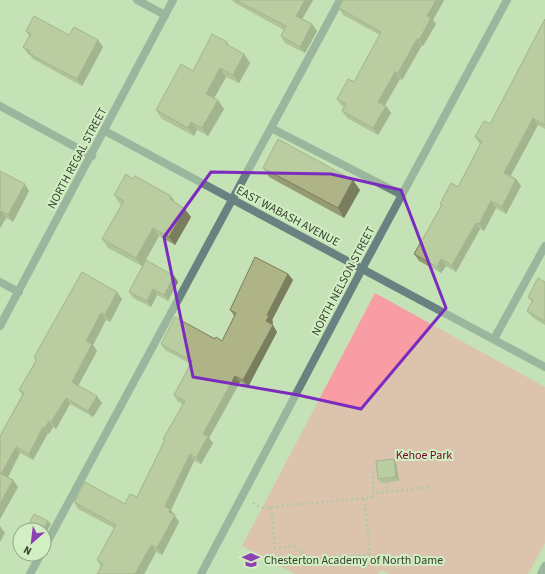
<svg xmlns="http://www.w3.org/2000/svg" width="545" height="574" viewBox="0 0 545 574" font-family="'Source Sans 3',sans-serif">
<rect width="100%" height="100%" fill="#c5e1b6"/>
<path fill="#f89da4" d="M375,293L545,387V543L528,574H389L381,570L378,574H295L242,546Z"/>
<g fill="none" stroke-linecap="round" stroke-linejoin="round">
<path stroke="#96ac8a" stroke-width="2.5" stroke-dasharray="2 3" stroke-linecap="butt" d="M387,482L388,492
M373,497L377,493L429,487
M253,503L262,508L373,497V472
M271,507L275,548L294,546L311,560L370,554L364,498"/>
<path stroke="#698281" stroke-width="8" d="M137,0L165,15
M271,128L402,195
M0,282L19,292
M494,339L545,246
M44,548L340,0
M30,574L41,554"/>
<path stroke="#698281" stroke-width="8" d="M0,106L92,156
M105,131L545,367
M0,326L173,0
M201,574L362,269L507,0
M541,574L545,566"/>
</g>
<path fill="#969b73" d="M232,0H313L302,19L312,24L317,31L305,53L285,43L281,36L284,30L235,3Z
M343,0H444L433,20L436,24L423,46L422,45L402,80L400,79L385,105L391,113L378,135L347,118L342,111L344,107L342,106L337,99L354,82L380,35L343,15L339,8Z
M545,19V129L538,125L510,176L516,179L521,186L506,214L496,208L484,231L480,229L456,272L446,266L441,273L419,261L414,254L441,206L440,204L458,187L480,144L475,137L490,124Z
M26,31L69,35L98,40L103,47L82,86L33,59L30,55L28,54L23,47L29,36Z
M227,42L230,47L244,54L250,63L239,83L226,77L214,98L224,109L208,136L197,130L194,136L162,119L156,110L193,71Z
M263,168L360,190L344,218L269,177Z
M0,171L29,191L13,222L6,218L0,228Z
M114,195L176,203L191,217L175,245L159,236L146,260L174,276L178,282L168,301L157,295L151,307L133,298L129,292L142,266L108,248L102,239L121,205L120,204Z
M288,274L293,280L272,320L273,322L272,325L277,332L248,387L240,382L209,438L213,443L201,464L194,461L171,510L179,522L162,555L156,552L144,574H97L101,567L97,560L114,528L78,509L74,502L125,504L137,497L164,441L163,439L183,404L178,402L174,395L191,364L165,350L161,344L215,339L222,341L234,316L230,310Z
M545,282V325L532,317L527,311L532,302L528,297Z
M122,299L110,322L106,320L93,345L97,351L78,385L102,403L93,417L70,404L56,429L53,427L49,434L48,433L33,460L20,453L8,477L13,480L18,487L0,519V436L22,395L19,390L36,360L34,357Z
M396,463L399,481L381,483L378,479Z"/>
<path fill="#7a7e5e" d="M305,0H313L300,23L296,16Z
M436,0H444L433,20L436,24L423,46L419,40L427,16Z
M312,24L317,31L305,53L300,47Z
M417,39L422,45L402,80L398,73Z
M98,40L103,47L82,86L77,79Z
M244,54L250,63L239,83L233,75Z
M220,68L226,77L212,102L206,94Z
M395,72L400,79L383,108L378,102Z
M218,100L224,109L208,136L202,128Z
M386,106L391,113L378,135L373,128Z
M533,118L538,125L509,179L504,173Z
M191,122L197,130L194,136L188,128Z
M516,179L521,186L506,214L502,207Z
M353,180L360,190L344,218L338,208Z
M25,184L29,191L13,222L8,215Z
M171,196L177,205L170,199Z
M491,201L496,208L484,231L479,224Z
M185,209L191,217L175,245L169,237Z
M1,211L6,218L0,228V213Z
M476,223L480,229L456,272L452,265Z
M153,228L159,236L142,266L136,258Z
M441,259L446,266L441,273L437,267Z
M288,274L293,280L272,320L273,322L271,328L266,321L267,315Z
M174,276L178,282L168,301L164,295Z
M153,289L157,295L151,307L147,301Z
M117,292L122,299L110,322L105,315Z
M101,313L106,320L93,345L97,351L77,388L72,382L86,341Z
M273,325L277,332L248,387L243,380Z
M235,376L240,382L209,438L213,443L201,464L196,458L203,434Z
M97,396L102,403L93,417L88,411Z
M66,398L70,404L56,429L51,422Z
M49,421L53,427L49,434L45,428Z
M43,427L48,433L33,460L29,454Z
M16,447L20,453L6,481L1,474Z
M190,454L194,461L171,510L179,522L162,555L157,548L165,506Z
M394,459L396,463L399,481L396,477Z
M13,480L18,487L0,519V504Z
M48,521L51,524L44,536V530H43Z
M0,526L5,533L0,542Z
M151,545L156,552L144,574H135Z"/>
<path fill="#aeb486" stroke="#7a7e5e" d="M236,0H305L296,16L312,24L300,47L281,36L286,26Z
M343,0H436L427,16L431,18L419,40L417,39L398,73L395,72L378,102L386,106L373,128L342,111L346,104L337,99L348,79L354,82L381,32L339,8Z
M34,16L69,35L74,27L98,40L77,79L28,53L30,51L23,47L31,34L26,31Z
M545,19V125L533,118L504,173L516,179L502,207L491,201L479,224L476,223L452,265L441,259L437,267L414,254L442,205L440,204L451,183L458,187L482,141L475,137L484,121L490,124Z
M212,34L227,42L226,44L244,54L233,75L220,68L206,94L218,100L202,128L191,122L188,128L156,110L181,64L193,71Z
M278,139L353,180L338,208L263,168Z
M0,171L25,184L8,215L1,211L0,213Z
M126,174L133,179L135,176L171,196L170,199L185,209L169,237L153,228L136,258L102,239L124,201L114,195Z
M255,257L288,274L267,315L269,316L266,321L273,325L243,380L235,376L203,434L208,436L196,458L190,454L165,506L170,509L169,512L175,515L157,548L151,545L135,574H97L103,564L97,560L116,525L74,502L85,482L125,504L130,494L137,497L165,440L163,439L185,401L174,395L192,361L161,344L175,317L215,339L216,337L222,341L236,313L230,310Z
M146,260L174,276L164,295L153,289L147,301L129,292Z
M82,272L117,292L105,315L101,313L86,341L92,344L72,382L97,396L88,411L66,398L51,422L49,421L45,428L43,427L29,454L16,447L1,474L13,480L0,504V436L24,393L19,390L36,361V358L34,357Z
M538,278L545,282V321L527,311L533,300L528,297Z
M394,459L396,477L378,479L376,461Z
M34,514L48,521L43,530H26Z"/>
<path d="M0 0H545V574H0ZM211,172L331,174L401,190L446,308L361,409L298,395L193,377L164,237Z" fill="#c5e1b6" fill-opacity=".55" fill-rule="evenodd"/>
<path fill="none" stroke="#7b2cbf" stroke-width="3" stroke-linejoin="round" d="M211,172L331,174L401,190L446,308L361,409L298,395L193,377L164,237Z"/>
<defs>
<g id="school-bare" transform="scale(1.38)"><path d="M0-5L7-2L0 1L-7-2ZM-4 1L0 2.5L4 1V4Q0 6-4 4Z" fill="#8f40b0" stroke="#d2eec3" stroke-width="2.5" paint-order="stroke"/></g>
</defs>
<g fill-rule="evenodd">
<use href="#school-bare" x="251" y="560"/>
</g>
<g text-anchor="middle" stroke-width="4" stroke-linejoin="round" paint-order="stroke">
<g font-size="12" fill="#364130" stroke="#d2eec3">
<text transform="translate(77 158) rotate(-62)" y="4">NORTH REGAL STREET</text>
<text transform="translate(288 216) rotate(28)" y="4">EAST WABASH AVENUE</text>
<text transform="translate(343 281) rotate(-62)" y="4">NORTH NELSON STREET</text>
</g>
<g font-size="12" fill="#790026" stroke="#d2eec3">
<text x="424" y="459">Kehoe Park</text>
</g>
<g font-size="12" fill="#364130" stroke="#d2eec3" text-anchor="start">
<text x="264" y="564">Chesterton Academy of North Dame</text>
</g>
</g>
<g transform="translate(32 542) rotate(208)"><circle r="19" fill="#d2eec3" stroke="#94a988"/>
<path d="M0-3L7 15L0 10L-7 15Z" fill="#8f40b0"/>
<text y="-6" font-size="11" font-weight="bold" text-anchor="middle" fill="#364130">N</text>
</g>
</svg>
